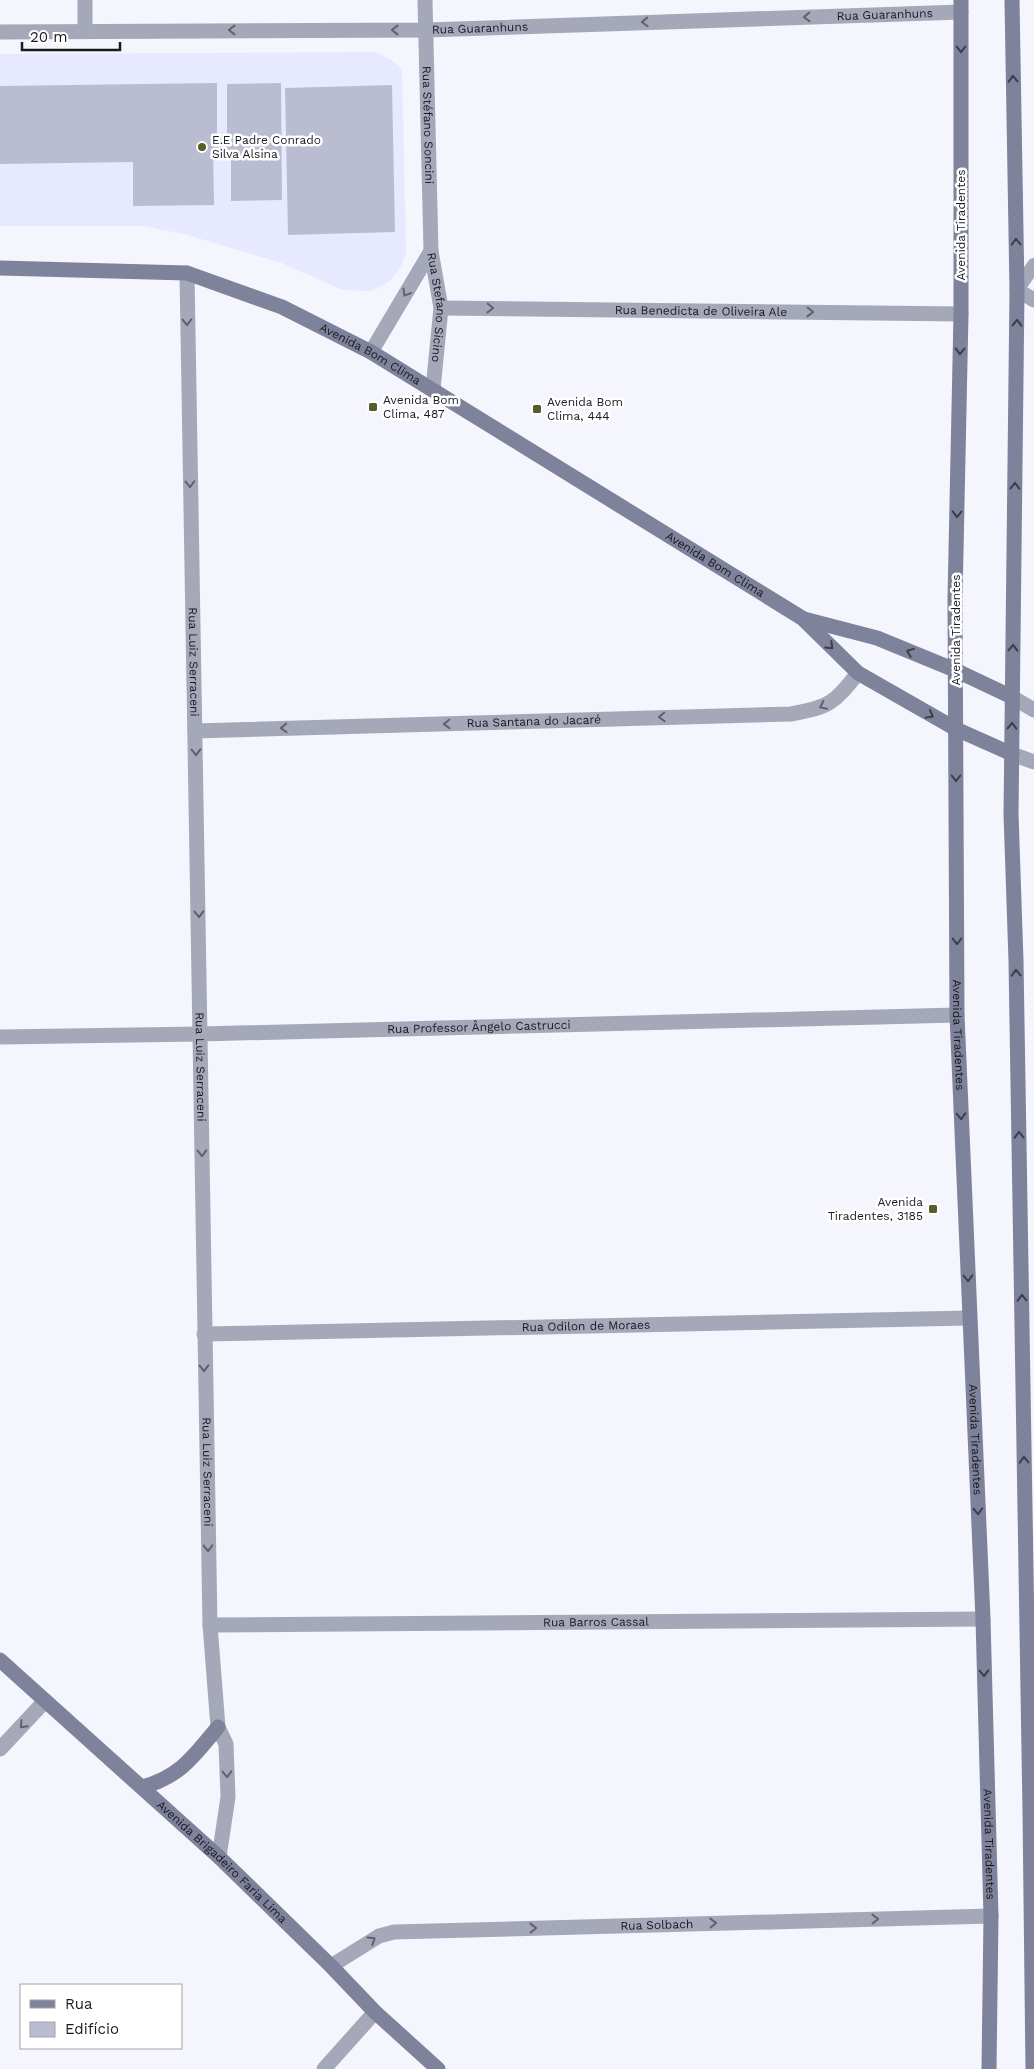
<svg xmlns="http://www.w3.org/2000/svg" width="1034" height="2069" viewBox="0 0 1034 2069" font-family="'Work Sans',sans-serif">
<rect width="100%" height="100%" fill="#f4f5fd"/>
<path fill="#e6e9ff" d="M375,52L393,61L402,69L406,254L400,268L390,281L372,291L343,290L282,263L184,234L143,226H0V54Z"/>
<path fill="#babdd1" d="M217,83V135H227V84L281,83L282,200L231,201V150H213L214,205L133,206V162L0,164V86Z
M392,85L395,232L288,235L285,88Z"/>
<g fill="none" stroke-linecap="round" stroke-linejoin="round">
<path stroke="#a5a8b9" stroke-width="14" d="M1017,290L1034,265"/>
<g stroke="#a5a8b9" stroke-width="15">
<path d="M85,0V30"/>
<path id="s1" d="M425,0L431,251L441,308L433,389"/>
<path id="s2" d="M0,32L426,30L961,12"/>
<path id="s3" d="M187,273L210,1625L218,1727L226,1744L228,1797L219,1857"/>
<path d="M1017,290L1034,300"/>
<path id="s4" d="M441,308L961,314"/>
<path d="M371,352L431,251"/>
<path d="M1012,697L1034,710"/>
<path id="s5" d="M195,731L791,714C830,707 834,703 858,673"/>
<path d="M1012,754L1034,762"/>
<path id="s6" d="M0,1037L201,1034L957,1015"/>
<path id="s7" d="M204,1334L969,1318"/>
<path id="s8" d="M210,1625L983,1619"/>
<path d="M0,1749L45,1701"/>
<path id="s9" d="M331,1966L379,1936L394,1932L991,1916"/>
<path d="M324,2069L375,2012"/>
</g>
<g stroke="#7e829a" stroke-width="15">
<path id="s10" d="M961,0V314L955,599L957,1015L983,1619L991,1916L989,2069"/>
<path d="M1012,0L1017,290L1011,814L1016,961L1030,1812L1033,2069"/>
<path id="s11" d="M0,268L187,273L282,307L371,352L802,618L858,673L956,729L1012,754"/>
<path d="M804,619L877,638L955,670L1012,697"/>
<path id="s12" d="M0,1660L219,1857L331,1966L375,2012L438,2069"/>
<path d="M142,1787C180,1777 194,1756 218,1727"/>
</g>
</g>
<defs><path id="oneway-chevron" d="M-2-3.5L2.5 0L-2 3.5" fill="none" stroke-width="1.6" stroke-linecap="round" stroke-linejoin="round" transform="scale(1.25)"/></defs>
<g stroke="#5f616d">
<use href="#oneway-chevron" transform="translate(807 17) rotate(178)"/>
<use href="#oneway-chevron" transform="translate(645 22) rotate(178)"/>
<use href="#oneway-chevron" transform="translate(232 30) rotate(180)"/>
<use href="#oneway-chevron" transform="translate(395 30) rotate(180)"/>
<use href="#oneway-chevron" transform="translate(406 293) rotate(121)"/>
<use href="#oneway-chevron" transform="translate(490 308) rotate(1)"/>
<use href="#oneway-chevron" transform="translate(810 312) rotate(1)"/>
<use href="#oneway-chevron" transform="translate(187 322) rotate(89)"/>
<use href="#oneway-chevron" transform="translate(190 484) rotate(89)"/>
<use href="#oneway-chevron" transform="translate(823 706) rotate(154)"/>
<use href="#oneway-chevron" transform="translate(662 717) rotate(178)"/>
<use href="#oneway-chevron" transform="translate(447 724) rotate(178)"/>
<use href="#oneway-chevron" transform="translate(284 728) rotate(178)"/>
<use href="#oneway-chevron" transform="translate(196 752) rotate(89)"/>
<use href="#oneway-chevron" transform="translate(199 914) rotate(89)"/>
<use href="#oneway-chevron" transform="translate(202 1153) rotate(89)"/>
<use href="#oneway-chevron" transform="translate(204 1368) rotate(89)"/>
<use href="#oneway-chevron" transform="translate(208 1548) rotate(89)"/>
<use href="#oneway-chevron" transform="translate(23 1725) rotate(133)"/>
<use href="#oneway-chevron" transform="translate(227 1774) rotate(88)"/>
<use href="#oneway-chevron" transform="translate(875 1919) rotate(-1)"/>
<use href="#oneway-chevron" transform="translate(713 1923) rotate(-1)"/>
<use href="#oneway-chevron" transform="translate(533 1928) rotate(-1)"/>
<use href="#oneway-chevron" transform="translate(372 1940) rotate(-32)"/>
</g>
<g stroke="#3c3e4b">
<use href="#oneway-chevron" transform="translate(961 49) rotate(90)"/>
<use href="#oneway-chevron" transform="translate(1013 79) rotate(-91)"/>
<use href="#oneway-chevron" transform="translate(1016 242) rotate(-91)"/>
<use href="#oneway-chevron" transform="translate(1017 323) rotate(-89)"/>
<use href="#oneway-chevron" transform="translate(960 351) rotate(91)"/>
<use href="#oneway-chevron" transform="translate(1015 486) rotate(-89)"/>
<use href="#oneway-chevron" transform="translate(957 514) rotate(91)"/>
<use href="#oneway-chevron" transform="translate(830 646) rotate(44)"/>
<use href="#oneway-chevron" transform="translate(1013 648) rotate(-89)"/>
<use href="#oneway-chevron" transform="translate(910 652) rotate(-158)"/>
<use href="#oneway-chevron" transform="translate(930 715) rotate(29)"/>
<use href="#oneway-chevron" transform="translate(1012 726) rotate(-89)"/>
<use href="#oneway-chevron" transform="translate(956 778) rotate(90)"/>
<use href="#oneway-chevron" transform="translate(957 941) rotate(90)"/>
<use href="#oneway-chevron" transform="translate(1016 973) rotate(-91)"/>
<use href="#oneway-chevron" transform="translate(961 1116) rotate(88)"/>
<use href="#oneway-chevron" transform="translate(1019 1135) rotate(-91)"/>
<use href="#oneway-chevron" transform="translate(968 1278) rotate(88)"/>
<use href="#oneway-chevron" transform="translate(1022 1298) rotate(-91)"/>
<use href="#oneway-chevron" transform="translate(1024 1460) rotate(-91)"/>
<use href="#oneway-chevron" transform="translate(978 1511) rotate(87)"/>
<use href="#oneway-chevron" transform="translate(984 1673) rotate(88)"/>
</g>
<g fill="#5a5b28" stroke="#fff" stroke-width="2">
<circle cx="202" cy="147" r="5"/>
<rect x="368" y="402" width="10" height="10" rx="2.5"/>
<rect x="532" y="404" width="10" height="10" rx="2.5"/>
<rect x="928" y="1204" width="10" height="10" rx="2.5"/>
</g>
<g text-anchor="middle" stroke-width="5" stroke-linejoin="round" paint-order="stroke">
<g font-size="12" fill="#191a21" stroke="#fff">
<text dy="4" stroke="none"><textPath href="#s2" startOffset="885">Rua Guaranhuns</textPath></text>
<text dy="4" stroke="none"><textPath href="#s2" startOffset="480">Rua Guaranhuns</textPath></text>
<text dy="4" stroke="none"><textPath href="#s1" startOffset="125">Rua Stéfano Soncini</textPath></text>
<text transform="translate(961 225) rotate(-90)" y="4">Avenida Tiradentes</text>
<text dy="4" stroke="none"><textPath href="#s4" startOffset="260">Rua Benedicta de Oliveira Ale</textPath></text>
<text dy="4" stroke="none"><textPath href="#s1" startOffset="308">Rua Stefano Sicino</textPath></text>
<text dy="4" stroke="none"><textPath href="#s11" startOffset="388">Avenida Bom Clima</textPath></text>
<text dy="4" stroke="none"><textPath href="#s11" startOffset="792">Avenida Bom Clima</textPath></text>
<text transform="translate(956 630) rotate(-90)" y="4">Avenida Tiradentes</text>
<text dy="4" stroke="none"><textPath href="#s3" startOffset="389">Rua Luiz Serraceni</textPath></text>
<text dy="4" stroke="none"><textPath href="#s5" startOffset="339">Rua Santana do Jacaré</textPath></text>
<text dy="4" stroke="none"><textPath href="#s6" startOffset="479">Rua Professor Ângelo Castrucci</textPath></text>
<text dy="4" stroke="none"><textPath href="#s10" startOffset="1035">Avenida Tiradentes</textPath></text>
<text dy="4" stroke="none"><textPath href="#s3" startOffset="794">Rua Luiz Serraceni</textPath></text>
<text dy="4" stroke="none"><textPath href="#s7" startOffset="382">Rua Odilon de Moraes</textPath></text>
<text dy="4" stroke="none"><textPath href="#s10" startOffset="1440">Avenida Tiradentes</textPath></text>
<text dy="4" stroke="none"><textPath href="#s3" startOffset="1199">Rua Luiz Serraceni</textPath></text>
<text dy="4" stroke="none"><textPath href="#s8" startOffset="386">Rua Barros Cassal</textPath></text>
<text dy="4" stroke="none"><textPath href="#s10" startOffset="1845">Avenida Tiradentes</textPath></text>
<text dy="4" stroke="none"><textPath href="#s12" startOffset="300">Avenida Brigadeiro Faria Lima</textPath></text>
<text dy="4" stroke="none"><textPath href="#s9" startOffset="335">Rua Solbach</textPath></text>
</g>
<g font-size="12" fill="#191a21" stroke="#fff" text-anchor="start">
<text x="212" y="144">E.E Padre Conrado<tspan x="212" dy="14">Silva Alsina</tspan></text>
<text x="383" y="404">Avenida Bom<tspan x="383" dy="14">Clima, 487</tspan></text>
<text x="547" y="406">Avenida Bom<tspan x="547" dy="14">Clima, 444</tspan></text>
<text x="923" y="1206" text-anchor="end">Avenida<tspan x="923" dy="14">Tiradentes, 3185</tspan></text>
</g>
</g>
<rect x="20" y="1984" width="162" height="65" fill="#ffffff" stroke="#a3a3a6"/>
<rect x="30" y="2000" width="25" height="8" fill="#7e829a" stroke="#a3a3a6"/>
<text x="65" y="2009" font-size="15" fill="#191a21">Rua</text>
<rect x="30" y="2022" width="25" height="15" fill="#babdd1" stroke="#a3a3a6"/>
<text x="65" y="2034" font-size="15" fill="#191a21">Edifício</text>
<path d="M22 42v8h98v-8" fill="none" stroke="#191a21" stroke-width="2.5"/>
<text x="30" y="42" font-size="15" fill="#191a21" stroke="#ffffff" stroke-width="4" paint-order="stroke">20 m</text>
</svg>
